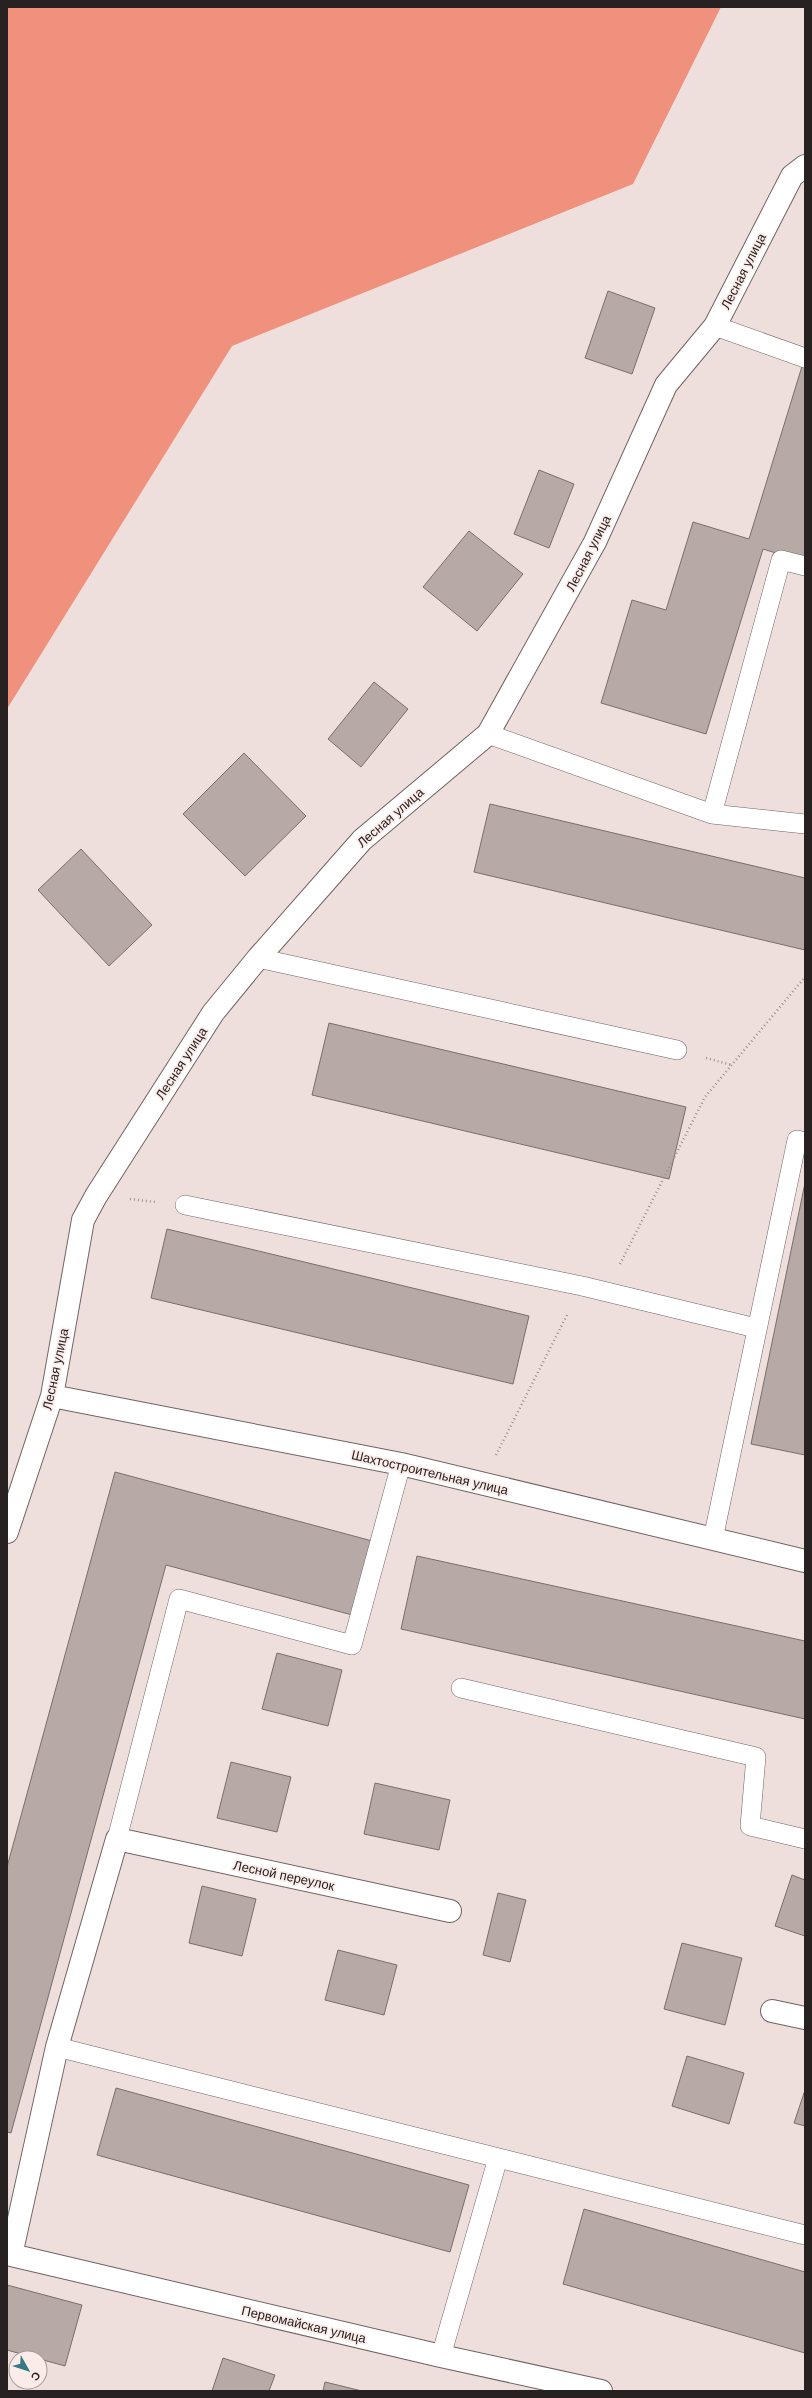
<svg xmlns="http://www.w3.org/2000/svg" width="812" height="2398" viewBox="0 0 812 2398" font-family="Helvetica,sans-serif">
<rect width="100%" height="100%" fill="#eedfdc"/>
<path fill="#ef917c" d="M7,7H721L633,184L232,346L7,709Z"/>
<path fill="#b6a9a6" stroke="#7a6e6b" d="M608,291L655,308L632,374L585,358Z
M803,363L805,364V562L763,549L706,734L601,703L632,600L666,610L693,522L749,539Z
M539,470L574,484L549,548L514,534Z
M469,531L523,574L477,631L423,587Z
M374,682L408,709L361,767L328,739Z
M244,753L306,816L245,876L183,814Z
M490,804L805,878V950L474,872Z
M81,849L152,925L109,966L38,890Z
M329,1023L686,1107L669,1179L312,1095Z
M805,1183V1455L751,1444Z
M167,1229L529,1316L513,1384L151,1298Z
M115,1472L376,1542L356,1616L166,1565L11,2133L7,2132V1867Z
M417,1556L805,1641V1719L401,1629Z
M277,1653L342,1670L328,1726L262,1709Z
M231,1762L291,1777L277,1832L217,1818Z
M375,1783L450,1800L439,1850L364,1834Z
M792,1875L805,1880V1936L775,1926Z
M202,1886L256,1899L242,1956L189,1943Z
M498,1893L526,1900L510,1962L483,1955Z
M682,1943L742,1958L725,2025L664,2009Z
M338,1950L397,1965L384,2015L325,2000Z
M687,2056L744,2073L729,2124L672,2106Z
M116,2088L469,2185L450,2252L97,2155Z
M805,2090V2126L794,2123Z
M584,2209L805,2272V2353L563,2284Z
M7,2285L82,2305L65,2366L7,2350Z
M223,2358L275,2375L269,2391H212Z
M325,2382L362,2391H323Z"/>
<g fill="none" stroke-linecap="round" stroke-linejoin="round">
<g stroke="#706461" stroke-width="20">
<path id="service" d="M715,326L805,358
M488,734L712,814L805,824
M712,814L781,560L805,566
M258,958L677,1050
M185,1205L582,1286L756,1328
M713,1539L797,1140L805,1142
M461,1688L756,1757L750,1826L805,1839
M117,1839L179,1599L352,1645L401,1464
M57,2047L805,2235
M441,2356L498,2158"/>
</g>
<g stroke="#706461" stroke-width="24">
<path id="minor" d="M52,1396L401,1464L805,1561
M7,1532L52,1396L83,1220L96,1196L213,1013L258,958L362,840L488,734L595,542L666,385L715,326L792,176L805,166
M772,2011L805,2018
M7,2254L441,2356L601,2391
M11,2255L57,2047L117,1839L450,1911"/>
</g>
<path stroke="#9b908e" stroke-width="2.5" stroke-dasharray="1 3" stroke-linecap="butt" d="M706,1058L732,1065
M130,1199L155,1202
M620,1264L705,1097L805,977
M496,1455L568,1313"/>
<use href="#service" stroke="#fff" stroke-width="19"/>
<use href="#minor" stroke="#fff" stroke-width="22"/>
</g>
<g text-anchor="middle" stroke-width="3.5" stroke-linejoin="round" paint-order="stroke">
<g font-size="13" fill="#272221" stroke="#fbece9">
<text transform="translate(743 271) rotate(-63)" y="5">Лесная улица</text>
<text transform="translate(588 553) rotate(-63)" y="5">Лесная улица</text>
<text transform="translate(390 817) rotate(-41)" y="5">Лесная улица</text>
<text transform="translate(181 1063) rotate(-57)" y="5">Лесная улица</text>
<text transform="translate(55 1369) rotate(-78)" y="5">Лесная улица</text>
<text transform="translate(430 1472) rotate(13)" y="5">Шахтостроительная улица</text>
<text transform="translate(284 1875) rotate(12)" y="5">Лесной переулок</text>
<text transform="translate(304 2324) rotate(13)" y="5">Первомайская улица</text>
</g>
</g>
<rect width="812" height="2398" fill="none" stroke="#272221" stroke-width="16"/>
<g transform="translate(28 2370) rotate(129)"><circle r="19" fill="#fbece9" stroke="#a69b99"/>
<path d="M0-3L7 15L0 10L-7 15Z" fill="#357988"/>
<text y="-6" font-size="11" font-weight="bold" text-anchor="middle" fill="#272221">С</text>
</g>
</svg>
